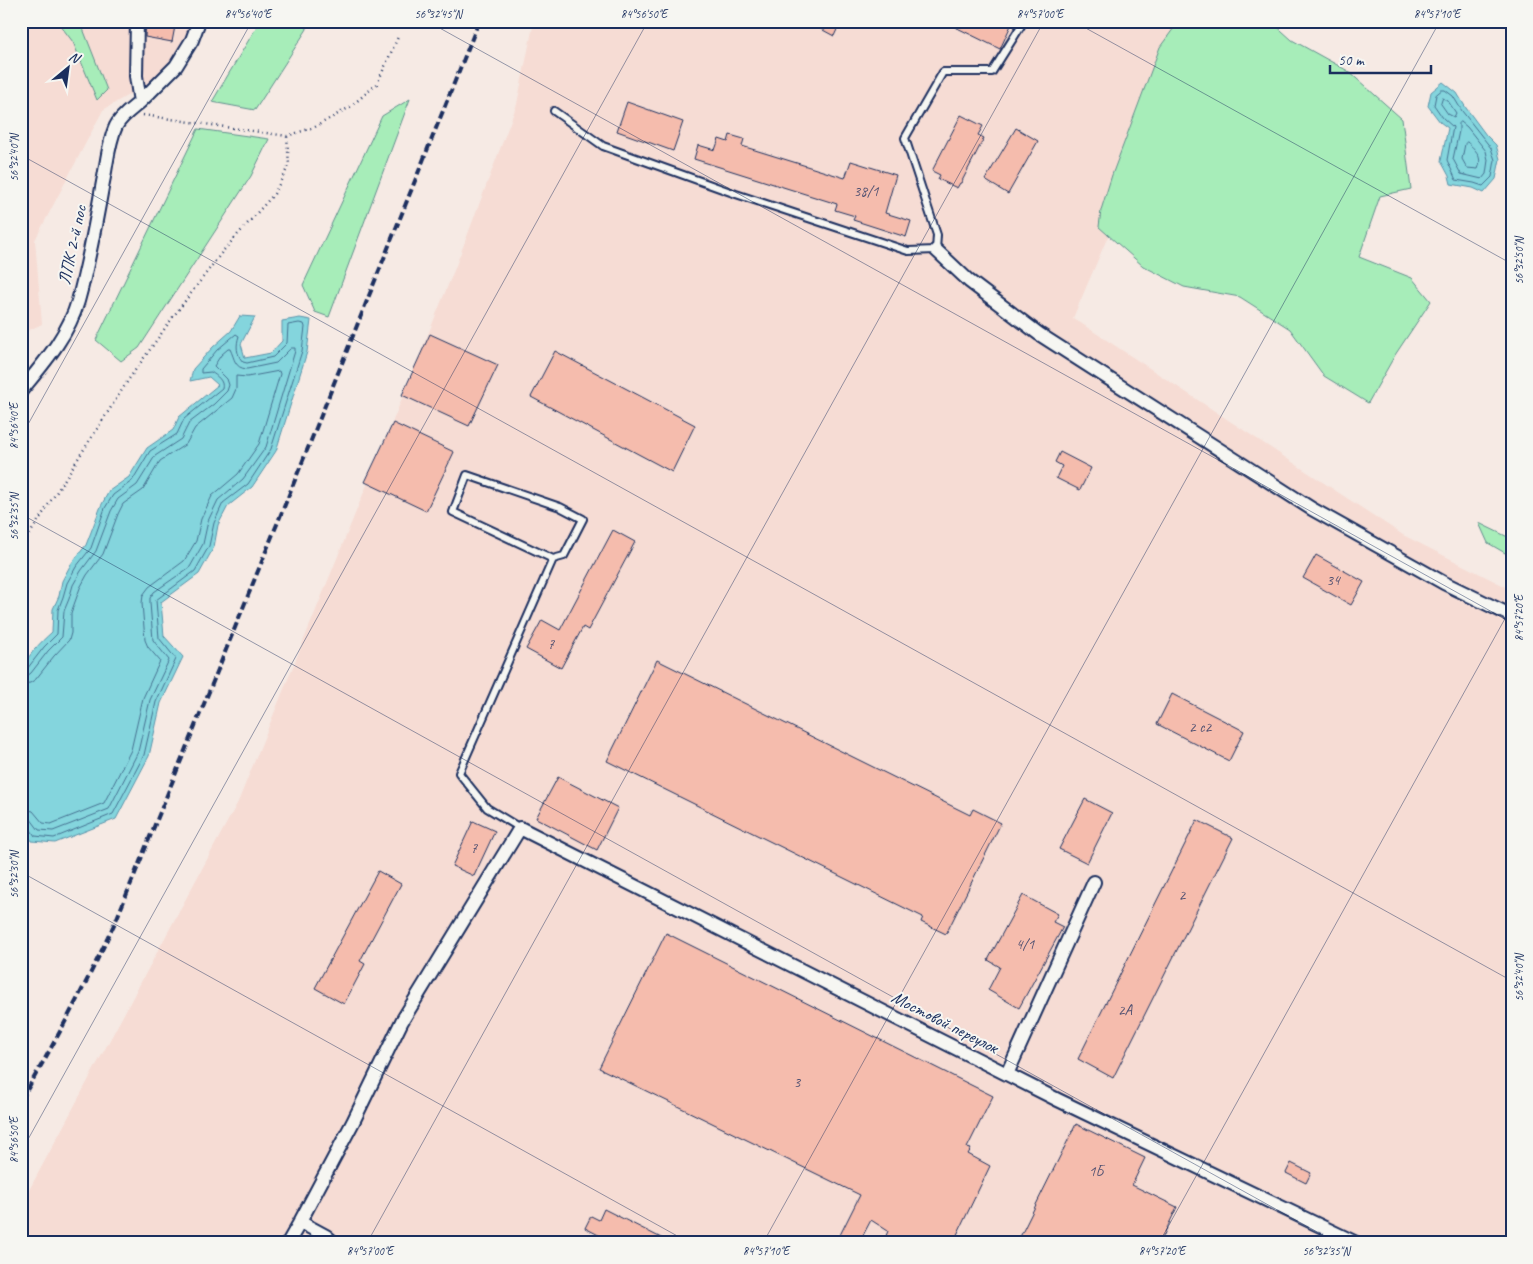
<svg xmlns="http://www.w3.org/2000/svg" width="1533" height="1264" viewBox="0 0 1533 1264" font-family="Caveat,sans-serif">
<rect width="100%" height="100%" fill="#f6eae4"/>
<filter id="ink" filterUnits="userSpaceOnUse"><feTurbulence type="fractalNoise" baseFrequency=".02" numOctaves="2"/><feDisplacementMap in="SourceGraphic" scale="10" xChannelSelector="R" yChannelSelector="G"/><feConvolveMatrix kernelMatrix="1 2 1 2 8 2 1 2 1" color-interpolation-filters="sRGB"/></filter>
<g filter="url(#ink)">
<path fill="#f6dcd4" d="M21,21H202L182,63L103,110L35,240L42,324L21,334Z
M534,21H1200L1073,318L1403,535L1512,590V1243H21V1205L238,802L455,268L517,104Z"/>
<path fill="#a7edb9" stroke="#618e8c" d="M57,21H80L107,90L97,100L73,42Z
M260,21H305L307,29L255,110L212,102Z
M1179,21H1271L1292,40L1348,71L1402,119L1411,189L1380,196L1359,257L1412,278L1431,301L1395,355L1368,403L1324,376L1290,329L1240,297L1184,287L1143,266L1099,227L1101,210L1112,175L1160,47Z
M410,99L329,317L315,312L303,285L382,116Z
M198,129L269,139L251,176L139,348L121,361L96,340Z
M1479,523L1512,539V557L1488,543Z"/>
<path fill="#84d5dd" stroke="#5a93aa" d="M1443,82L1457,93L1466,108L1486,135L1496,145L1500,159L1496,179L1484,193L1473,188L1451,184L1449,176L1441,161L1448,128L1440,122L1428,106L1431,92Z
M240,316L255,317L241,344L245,358L271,353L282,341V321L300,318L311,320L307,352L276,451L252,487L228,506L218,525L214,547L199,574L161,602L164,636L183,657L161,703L149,756L116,819L55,843L32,841L21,825V674C25,657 40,643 52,632L53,609L59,596L62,581L71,564L86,545L101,506L109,491L129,477L147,448L173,430L179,417L218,385L209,377L190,381L193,369L213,347L231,331Z"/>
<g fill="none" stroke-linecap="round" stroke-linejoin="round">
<path stroke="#457191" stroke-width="1" d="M1442,90H1445L1453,96L1462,111L1491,148L1495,160L1492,177L1483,186L1474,183L1456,180L1447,160L1453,127L1443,118L1434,105L1436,95Z
M1443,98L1448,101L1456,113L1454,117L1448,114L1441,104Z
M1461,122L1467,127L1486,151L1488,160L1486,174L1482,179L1461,174L1453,159L1459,131V124Z
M1467,142C1476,150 1483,157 1478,169L1467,168L1462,159L1465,144Z
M21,670L27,669L44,647L57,634L58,610L63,597L67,583L76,567L91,548L105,508L113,495L132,481L150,451L177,434L184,419L222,388C224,381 217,376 211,372L201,373V369L217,350L236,334L239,336C236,345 236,354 243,362L247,363L273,357L287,343L288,325L299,323L304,324L305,327L302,351L271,449L248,484L223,503L214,523L209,546L195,571L156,600L159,638L176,659L156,702L144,755L113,814L54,838L35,836L27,824L21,822
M21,677L27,676L31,673L48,651L62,637L64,611L69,599L73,585L81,571L96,551L111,511L118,499L137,485L155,456L181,439L189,423L214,404L227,391L229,385L227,379L214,366L221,355L228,349H230C235,359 234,368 247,369L276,363L291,348H295V351L266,447L243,479L218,500L208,521L203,544L190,567L154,592L150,598V603L153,640L169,660L150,700L138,752L109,809L53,831L39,830L30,818L21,816
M21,684L30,683L36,679L54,656L69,640L71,633V613L80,588L87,575L103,554L118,514L123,504L143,490L160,461L186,444L195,428L232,398L236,389V376L247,377L279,371L280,374L259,444L238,474L212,496L201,519L196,541L184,561L149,587L143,595L142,603L145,640L148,647L160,661L143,698L131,750L104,803L51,824L43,823L33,811L21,808"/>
</g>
<path fill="#f5bcad" stroke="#1b2f5e" d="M146,21H176L172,42L145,37Z
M806,21H841L834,36Z
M943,21H1013L1000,49Z
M627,102L683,122L673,151L617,131Z
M961,115L983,126L978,135L984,138L961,183H960L957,188L938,179L940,175L932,171Z
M1016,128L1038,141L1008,194L985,180Z
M730,135L744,139L742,146L845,178L851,161L896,175L885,213L911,221L906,237L853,220L855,216L835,210L837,204L694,159L698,145L715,150L719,139L728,142Z
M430,334L498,365L469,426L402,395Z
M555,351L695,425L672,472L531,397Z
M393,423L454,452L426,511L365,482Z
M1060,452L1091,468L1080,490L1056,478L1062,466L1055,462Z
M613,530L635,542L588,630L583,627L561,668L526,649L542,620L560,630Z
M1316,555L1364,582L1351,605L1303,578Z
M657,660L970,815L973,809L1001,823L946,934L921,922L923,917L607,761Z
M1172,694L1244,731L1229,761L1157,724Z
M558,777L618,808L597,850L536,818Z
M1085,799L1112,813L1087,863L1059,849Z
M1197,820L1233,838L1113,1078L1078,1059Z
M473,821L495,831L474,876L452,866Z
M378,871L401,884L360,961L365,964L344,1004L315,988Z
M1023,895L1058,914L1053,922L1063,927L1019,1008L988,990L1000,967L988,960Z
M666,933L993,1096L967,1148L971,1149L968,1154L990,1166L953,1243H941L925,1235L921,1243H883L888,1231L871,1220L859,1243H836L860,1195L599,1068Z
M1076,1124L1145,1158L1132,1185L1177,1207L1160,1243H1017Z
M1291,1163L1311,1173L1306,1183L1286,1173Z
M604,1209L671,1243H614L585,1228L591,1216L599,1220Z"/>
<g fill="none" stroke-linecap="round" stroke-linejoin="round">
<g stroke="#1b2f5e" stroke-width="10">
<path id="lane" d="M554,111L603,146L736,194L908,251L936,250L937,235L905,138L943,72H992L1024,21
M520,828L487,808L459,773L553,559L564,556L583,519L560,507L467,475L453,512L553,559"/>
</g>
<g stroke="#1b2f5e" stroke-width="16">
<path id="street" d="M140,102L176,66L192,40L199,21
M936,250L969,281L1039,334L1312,509L1444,583L1512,616
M21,391C43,364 68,336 78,301C89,262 96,222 103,182C107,164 108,143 116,126C121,116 132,109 140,102L136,76L137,21
M1007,1074L1094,882
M300,1222L326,1236L334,1243
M288,1243L300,1222L353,1122L402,1021L520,828L1058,1100L1356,1243"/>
</g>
<path stroke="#1b2f5e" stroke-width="2.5" stroke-dasharray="1 4" stroke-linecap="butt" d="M143,115L287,136L315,127L350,107L377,84L398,37
M24,543L129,379L173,317L223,251L274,194L289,165L287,136"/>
<use href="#lane" stroke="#f6f6f2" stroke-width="6"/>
<use href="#street" stroke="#f6f6f2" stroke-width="12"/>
<path stroke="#1b2f5e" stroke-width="4" stroke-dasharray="8 4" stroke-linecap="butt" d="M21,1100C56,1041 88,981 117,918L310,443L479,21"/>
</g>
</g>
<path fill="none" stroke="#1b2f5e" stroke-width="1" stroke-opacity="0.45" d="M427,21L1512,623M1073,21L1512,264M21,155L1512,981M21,437L252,21M21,514L1337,1243M21,872L690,1243M21,1152L648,21M21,1231L43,1243M367,1243L1044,21M763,1243L1440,21M1159,1243L1512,606"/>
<g text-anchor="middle" stroke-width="4" stroke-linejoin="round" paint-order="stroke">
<g font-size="15" fill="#525272">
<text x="866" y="196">38/1</text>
<text x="1333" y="585">34</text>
<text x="551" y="649">7</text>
<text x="1200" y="732">2 с2</text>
<text x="474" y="853">7</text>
<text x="1182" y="900">2</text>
<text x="1025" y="949">4/1</text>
<text x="1125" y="1015">2А</text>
<text x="797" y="1087">3</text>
<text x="1096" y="1176">1Б</text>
</g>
<g font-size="18" fill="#1b2f5e" stroke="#f6f6f2">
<text transform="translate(72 245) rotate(-78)" y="6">ЛПК 2-й пос</text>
<text transform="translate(945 1022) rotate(27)" y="6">Мостовой переулок</text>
</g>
</g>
<rect width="1533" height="1264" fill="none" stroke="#f6f6f2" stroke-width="55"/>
<g transform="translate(68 68) rotate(29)" stroke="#f6f6f2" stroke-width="4" paint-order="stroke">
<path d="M0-4L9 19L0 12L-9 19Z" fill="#1b2f5e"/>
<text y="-8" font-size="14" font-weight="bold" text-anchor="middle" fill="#1b2f5e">N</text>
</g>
<path d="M1330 65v8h101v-8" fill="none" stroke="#1b2f5e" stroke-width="2.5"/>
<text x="1338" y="65" font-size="15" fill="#1b2f5e" stroke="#f6f6f2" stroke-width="4" paint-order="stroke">50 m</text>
<rect x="28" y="28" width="1478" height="1208" fill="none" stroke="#1b2f5e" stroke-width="2"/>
<g font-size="12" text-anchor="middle" fill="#1b2f5e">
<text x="248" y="18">84°56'40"E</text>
<text x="438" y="18">56°32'45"N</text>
<text x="644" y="18">84°56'50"E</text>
<text x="1040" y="18">84°57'00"E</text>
<text x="1437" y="18">84°57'10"E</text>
<text transform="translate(14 158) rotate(-90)" y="4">56°32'40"N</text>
<text transform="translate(1519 261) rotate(-90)" y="4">56°32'50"N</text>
<text transform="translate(14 426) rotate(-90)" y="4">84°56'40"E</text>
<text transform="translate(14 517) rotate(-90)" y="4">56°32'35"N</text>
<text transform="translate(1519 618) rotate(-90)" y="4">84°57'20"E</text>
<text transform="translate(14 875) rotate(-90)" y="4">56°32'30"N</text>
<text transform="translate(1519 978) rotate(-90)" y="4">56°32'40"N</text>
<text transform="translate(14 1140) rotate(-90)" y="4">84°56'50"E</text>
<text x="370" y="1255">84°57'00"E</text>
<text x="766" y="1255">84°57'10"E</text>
<text x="1162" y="1255">84°57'20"E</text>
<text x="1326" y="1255">56°32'35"N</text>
</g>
</svg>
